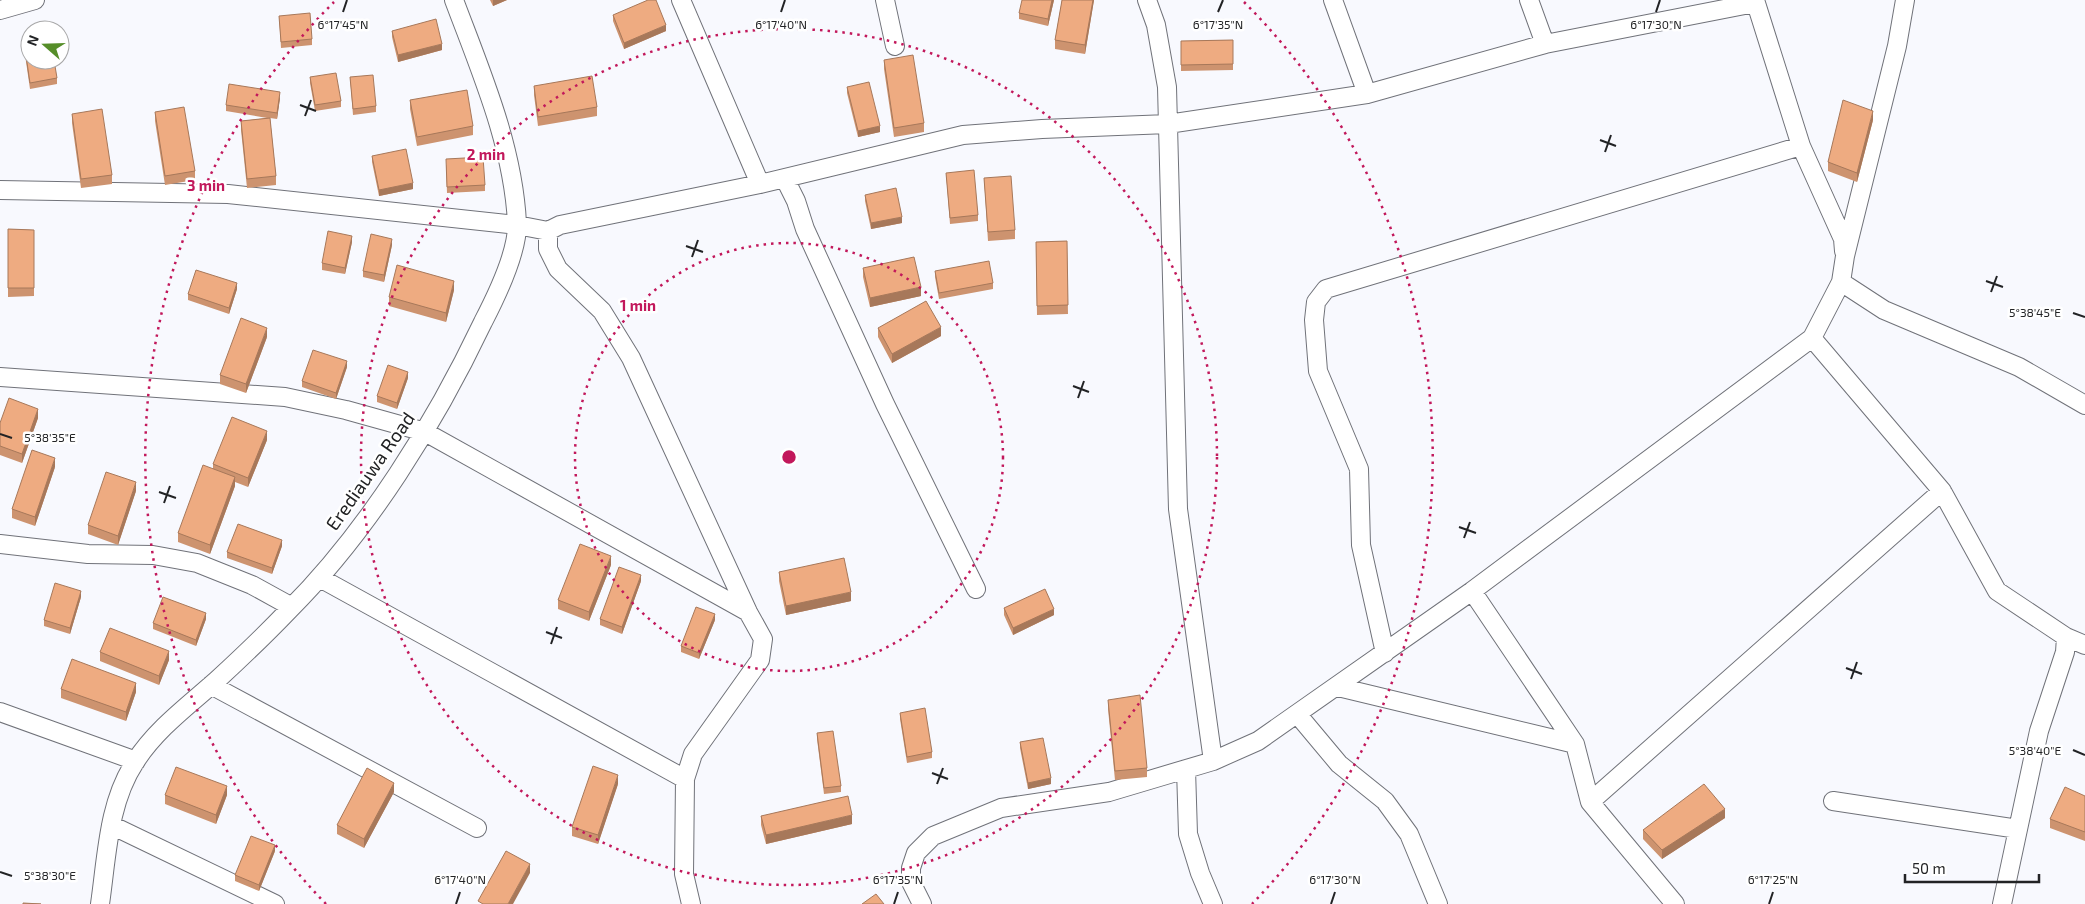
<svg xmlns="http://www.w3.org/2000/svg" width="2085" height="904" viewBox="0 0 2085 904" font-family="'Exo 2',sans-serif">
<rect width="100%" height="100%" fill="#f8f9fe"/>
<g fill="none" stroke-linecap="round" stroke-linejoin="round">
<g stroke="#707279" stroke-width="20">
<path id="minor" d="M681,0L760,184
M885,0L895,46
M1147,0L1156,25L1167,87L1178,509L1213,761
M1333,0L1367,94
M1529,0L1545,44
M1755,0L1801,146L1843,239L1844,251
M0,10L35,0
M785,179L796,201L805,229L885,404L976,589
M0,190L228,194L517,225L548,231L560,225L760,184L963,135L1042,129L1168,124L1367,94L1545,44L1755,3
M548,231V249L558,269L602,311L631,358L748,612L763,639L760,660L693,754L685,779L684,874L691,904
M1841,282L1884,310L2019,367L2085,405
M1812,338L1942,491L1997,591L2066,637L2085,645
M0,377L285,397L346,410L425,432L748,612
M0,544L88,554L153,555L197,563L252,585L292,607
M320,578L685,779
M1472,591L1575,744L1590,802L1675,904
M1385,653L1361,545L1359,469L1318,371L1314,320L1316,302L1326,289L1801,146
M211,685L477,828
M1338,687L1575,744
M0,712L136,761
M1298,715L1339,764L1385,801L1409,834L1438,904
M1186,769L1188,834L1200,873L1213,904
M1833,801L2018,829
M1590,802L1942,491
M111,825L275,904
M100,904C107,856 108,803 135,762C156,729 189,705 217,680C242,657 266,634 289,610C368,531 435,423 483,322C496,297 518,251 517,223C513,145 481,72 454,0
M922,904L911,882V868L916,853L933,836L1001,808L1109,792L1213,761L1258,741L1472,591L1812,338L1841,282L1845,256L1897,46L1905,0
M2002,904L2039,731L2065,652L2066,637"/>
</g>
<use href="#minor" stroke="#fff" stroke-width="18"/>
</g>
<path fill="#cd936f" d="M490,0H507L493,6Z
M1054,0L1048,26L1019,19V13Z
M1062,0H1094L1085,54L1055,49V40Z
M613,15L666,31L624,49L613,21Z
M279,16L312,39V45L281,48Z
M392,31L442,50L398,62L392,37Z
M1233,40V70L1181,71V41Z
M24,42L57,78V84L30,89L24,48Z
M884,60L924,123V132L894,137L884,69Z
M310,77L341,101V107L315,111L310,83Z
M350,77L376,106V112L353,115Z
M534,86L597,107V116L538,126L534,95Z
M847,87L880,132L858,137L847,93Z
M280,98L277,119L270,118L276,176V185L247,188L241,130V121L267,118L226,111V105Z
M410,100L473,126V135L417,146L410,109Z
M155,112L195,171V180L165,185L155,121Z
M72,114L112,175V184L81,188L72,123Z
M1873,120L1857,182L1828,171V162Z
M372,156L413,189L379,196L372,162Z
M446,165L485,185V191L447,193Z
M946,173L978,215V221L950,224Z
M984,178L1015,230V239L988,241Z
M865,195L902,223L871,229L865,201Z
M8,229L34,230V296L8,297Z
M1067,241L1068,314L1037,315L1036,242Z
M352,242L345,274L322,270V263Z
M392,245L384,282L363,277V271Z
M863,268L921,296L870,307L863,277Z
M935,271L993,283V289L939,299L935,277Z
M237,289L229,314L188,300V294Z
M454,290L446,322L389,306V297Z
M878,328L941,336L892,363L878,337Z
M267,337L246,393L220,384V375Z
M347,367L336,399L302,387V381Z
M408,378L397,409L377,402V396Z
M38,418L22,463L0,455V423Z
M267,440L248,487L235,482V486L210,554L178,542V533L213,469V464Z
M55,467L35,526L12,518V509Z
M136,491L118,545L88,534V525Z
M282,546L272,574L227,558V552Z
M611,565L589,621L558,609V600Z
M779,572L851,601L786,615L779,581Z
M641,581L622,634L600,625V619Z
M81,597L70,634L44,626V620Z
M1004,608L1054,615L1013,635L1004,615Z
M206,619L196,646L153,629V623Z
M715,620L699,659L681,652V646Z
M100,652L169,660L159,685L100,661Z
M61,689L136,692L126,721L61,698Z
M1108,700L1147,768V777L1115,780L1108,709Z
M900,713L932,752V758L907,763L900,719Z
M817,733L841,786V792L824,794L817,739Z
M1020,742L1051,784L1028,789L1020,748Z
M618,784L598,844L572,836V827Z
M394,792L364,848L337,834V825Z
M165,795H227L216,824L165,804Z
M2085,796V841L2050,828V819Z
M761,816L852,824L766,844L761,825Z
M1725,818L1662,859L1643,839V830Z
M275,851L259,891L235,881V875Z"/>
<path fill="#a7785a" d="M493,0H507L493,6Z
M1052,0H1054L1048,26V19Z
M1093,0H1094L1085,54V45Z
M666,25V31L624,49V43Z
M442,44V50L398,62V55Z
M280,92V98L277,119V113Z
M1873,111V120L1857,182V173Z
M880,126V132L858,137V131Z
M413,183V189L379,196V190Z
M902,217V223L871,229V223Z
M352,236V242L345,274V268Z
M392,239V245L384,282V275Z
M454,281V290L446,322V313Z
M237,283V289L229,314V308Z
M921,287V296L870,307V298Z
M941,327V336L892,363V354Z
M267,328V337L246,393V384Z
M347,361V367L336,399V393Z
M408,372V378L397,409V403Z
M38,409V418L22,463V454Z
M267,431V440L248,487V478Z
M55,458V467L35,526V517Z
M235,477V486L210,554V545Z
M136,482V491L118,545V536Z
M282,540V546L272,574V568Z
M611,556V565L589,621V612Z
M641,575V581L622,634V627Z
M81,591V597L70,634V628Z
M851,592V601L786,615V606Z
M1054,609V615L1013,635V628Z
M206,613V619L196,646V640Z
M715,614V620L699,659V653Z
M169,651V660L159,685V676Z
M136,683V692L126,721V712Z
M618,775V784L598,844V835Z
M1051,778V784L1028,789V783Z
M394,783V792L364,848V839Z
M227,786V795L216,824V815Z
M1725,809V818L1662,859V850Z
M852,815V824L766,844V835Z
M275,845V851L259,891V885Z
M530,864V873L513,904H508Z"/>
<path fill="#eeab81" stroke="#a7785a" d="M648,0H656L666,25L624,43L613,15Z
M1022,0H1052L1048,19L1019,13Z
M1062,0H1093L1085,45L1055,40Z
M310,13L312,39L281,42L279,16Z
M436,19L442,44L398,55L392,31Z
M1233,40V64L1181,65V41Z
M30,41V60H54L57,78L30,83L24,42Z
M913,55L924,123L894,128L884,60Z
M336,73L341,101L315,105L310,77Z
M373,75L376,106L353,109L350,77Z
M592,76L597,107L538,117L534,86Z
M869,82L880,126L858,131L847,87Z
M229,84L280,92L277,113L226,105Z
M467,90L473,126L417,137L410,100Z
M1843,100L1873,111L1857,173L1828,162Z
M184,107L195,171L165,176L155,112Z
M102,109L112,175L81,179L72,114Z
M270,118L276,176L247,179L241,121Z
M406,149L413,183L379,190L372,156Z
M483,157L485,185L447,187L446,159Z
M974,170L978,215L950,218L946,173Z
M1011,176L1015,230L988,232L984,178Z
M896,188L902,217L871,223L865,195Z
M8,229L34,230V288H8Z
M328,231L352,236L345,268L322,263Z
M371,234L392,239L384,275L363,271Z
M1067,241L1068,305L1037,306L1036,242Z
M914,257L921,287L870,298L863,268Z
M989,261L993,283L939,293L935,271Z
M397,265L454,281L446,313L389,297Z
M196,270L237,283L229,308L188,294Z
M926,301L941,327L892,354L878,328Z
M241,318L267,328L246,384L220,375Z
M313,350L347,361L336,393L302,381Z
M388,365L408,372L397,403L377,396Z
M9,398L38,409L22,454L0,446V423Z
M232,417L267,431L248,478L213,464Z
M32,450L55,458L35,517L12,509Z
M203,465L235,477L210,545L178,533Z
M106,472L136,482L118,536L88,525Z
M238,524L282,540L272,568L227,552Z
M580,544L611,556L589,612L558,600Z
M844,558L851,592L786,606L779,572Z
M619,567L641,575L622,627L600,619Z
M55,583L81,591L70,628L44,620Z
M1045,589L1054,609L1013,628L1004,608Z
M163,597L206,613L196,640L153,623Z
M696,607L715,614L699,653L681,646Z
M110,628L169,651L159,676L100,652Z
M72,659L136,683L126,712L61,689Z
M1140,695L1147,768L1115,771L1108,700Z
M925,708L932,752L907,757L900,713Z
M833,731L841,786L824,788L817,733Z
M1043,738L1051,778L1028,783L1020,742Z
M593,766L618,775L598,835L572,827Z
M176,767L227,786L216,815L165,795Z
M367,768L394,783L364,839L337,825Z
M1704,784L1725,809L1662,850L1643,830Z
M2065,787L2085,796V832L2050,819Z
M848,796L852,815L766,835L761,816Z
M251,836L275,845L259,885L235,875Z
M506,851L530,864L508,904H483L478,901Z
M876,894L884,904H862Z
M23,903L41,904H23Z"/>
<path fill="none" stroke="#222325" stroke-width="2" d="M343,12L347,0M781,12L785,0M1218,12L1223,0M1656,12L1660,0M300,105L316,111M305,116L311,100M1600,140L1616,146M1605,152L1611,135M686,246L703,252M692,257L698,240M1986,281L2003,287M1991,292L1997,276M2073,313L2085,317M1073,386L1089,392M1078,398L1084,381M0,434L12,438M159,492L176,498M164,503L170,486M1459,527L1476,533M1464,538L1470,522M546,632L562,638M551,644L557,627M1846,668L1862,674M1851,679L1857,662M2073,750L2085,755M932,773L948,779M937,784L943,768M0,872L12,876M456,904L460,892M894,904L898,892M1331,904L1335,892M1769,904L1773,892"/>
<g fill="none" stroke="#c2185b" stroke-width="2.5" stroke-dasharray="2.5 5">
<circle cx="789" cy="457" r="214"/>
<circle cx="789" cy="457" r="428"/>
<path d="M326 904A643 643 0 0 1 334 2M1244 2A643 643 0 0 1 1252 904"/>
</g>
<g text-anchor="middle" stroke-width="5" stroke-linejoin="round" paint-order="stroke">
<g font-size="19" fill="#222325" stroke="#fff">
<text transform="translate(370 471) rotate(-55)" y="7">Erediauwa Road</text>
</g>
</g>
<g font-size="12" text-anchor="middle" fill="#222325" stroke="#fff" stroke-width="5" stroke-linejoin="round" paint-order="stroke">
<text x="343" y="29">6°17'45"N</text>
<text x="781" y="29">6°17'40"N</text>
<text x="1218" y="29">6°17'35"N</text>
<text x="1656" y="29">6°17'30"N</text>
<text x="2035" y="317">5°38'45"E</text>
<text x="50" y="442">5°38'35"E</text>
<text x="2035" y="755">5°38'40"E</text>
<text x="50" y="880">5°38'30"E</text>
<text x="460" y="884">6°17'40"N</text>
<text x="898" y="884">6°17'35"N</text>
<text x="1335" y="884">6°17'30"N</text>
<text x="1773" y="884">6°17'25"N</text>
</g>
<circle cx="789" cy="457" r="8" fill="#c2185b" stroke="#fff" stroke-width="2.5"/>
<g font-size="15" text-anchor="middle" font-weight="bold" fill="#c2185b" stroke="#fff" stroke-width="5" stroke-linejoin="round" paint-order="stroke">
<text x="486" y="160">2 min</text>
<text x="206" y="191">3 min</text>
<text x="638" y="311">1 min</text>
</g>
<g transform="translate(45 45) rotate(290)"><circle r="24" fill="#ffffff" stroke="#a7a7a8"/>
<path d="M0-4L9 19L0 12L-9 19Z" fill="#568e29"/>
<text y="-8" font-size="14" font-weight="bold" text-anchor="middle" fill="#222325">N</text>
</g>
<path d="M1905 874v8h134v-8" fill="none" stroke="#222325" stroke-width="2.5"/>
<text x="1912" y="874" font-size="15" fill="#222325" stroke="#ffffff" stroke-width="4" paint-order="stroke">50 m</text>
</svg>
